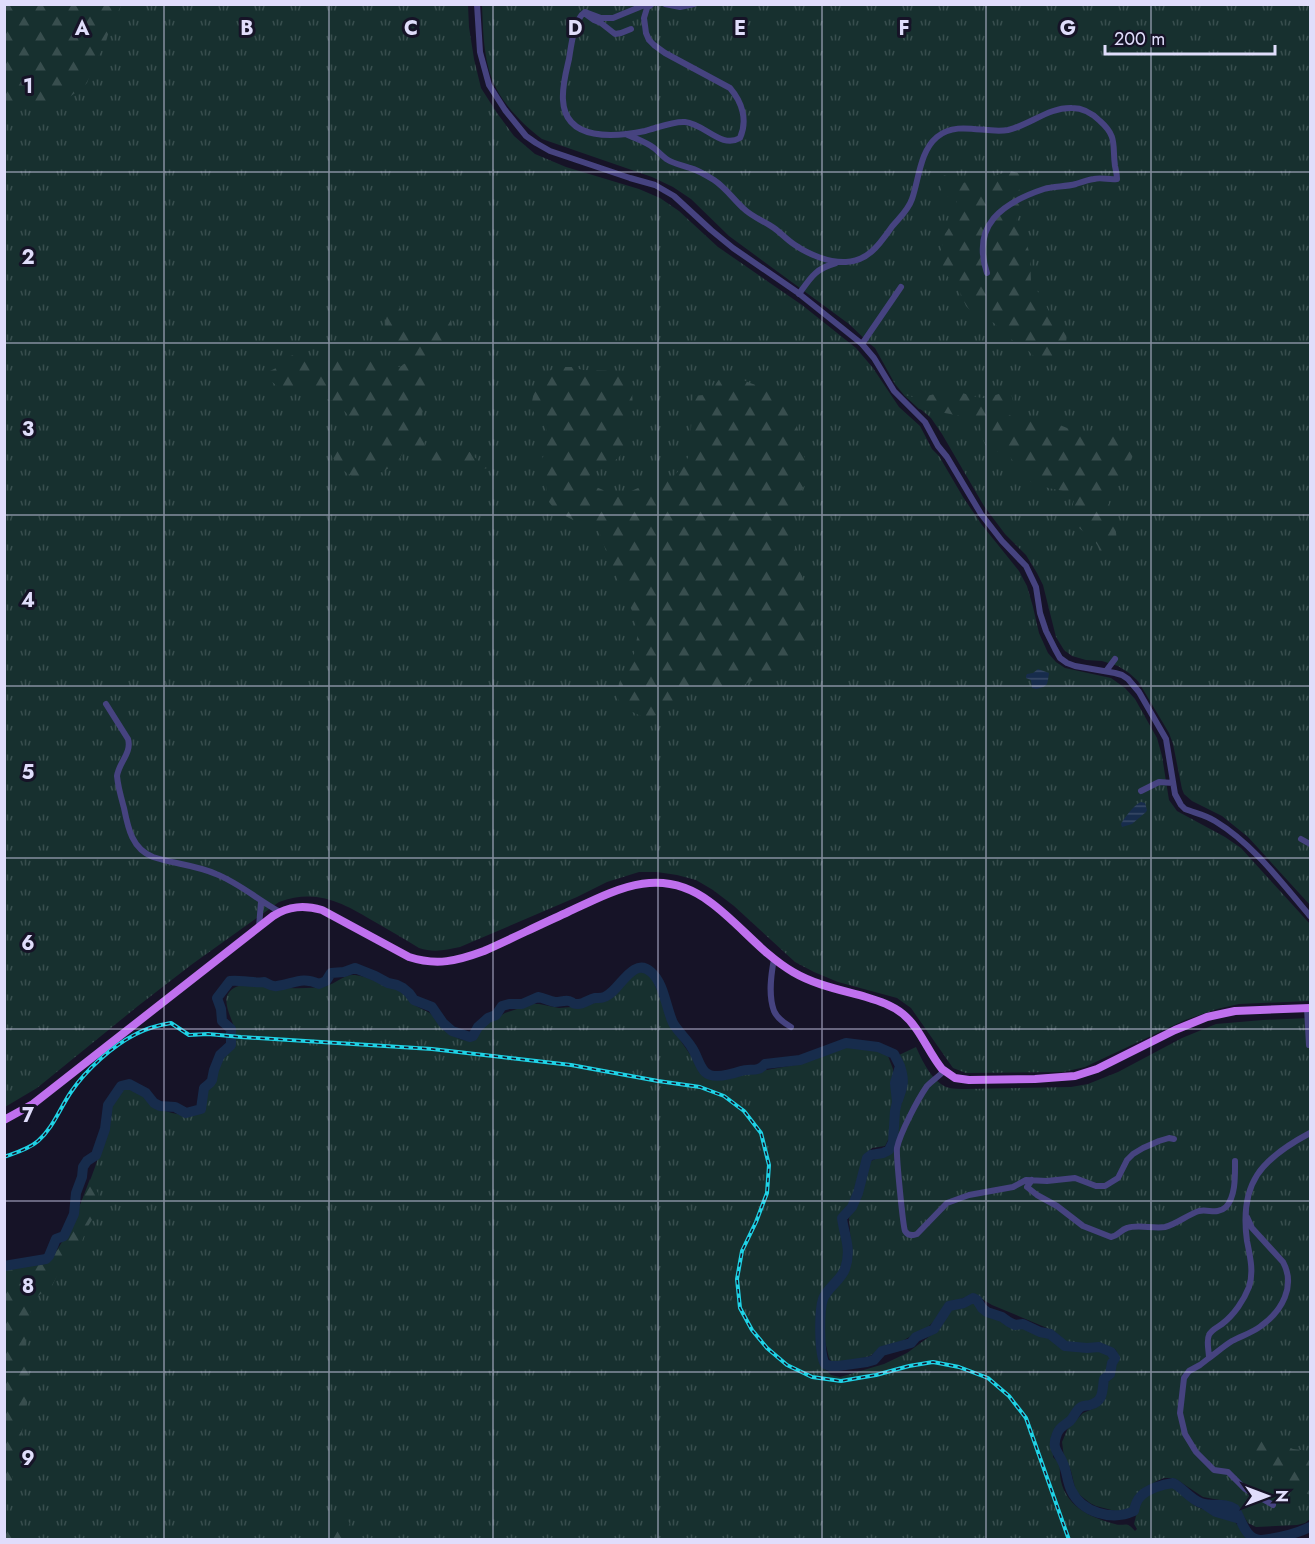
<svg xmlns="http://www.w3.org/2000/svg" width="1315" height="1544" viewBox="0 0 1315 1544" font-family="Jost,sans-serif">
<defs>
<pattern id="grass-tufts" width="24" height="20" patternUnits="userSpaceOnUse" patternTransform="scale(1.5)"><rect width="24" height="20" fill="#17302f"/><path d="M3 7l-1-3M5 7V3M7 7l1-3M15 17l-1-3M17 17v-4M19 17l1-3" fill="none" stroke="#384e4e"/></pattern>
<pattern id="forest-firs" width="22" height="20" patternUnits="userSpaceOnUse" patternTransform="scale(1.5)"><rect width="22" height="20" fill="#17302f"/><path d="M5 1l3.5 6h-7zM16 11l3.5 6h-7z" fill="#384e4e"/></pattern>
<pattern id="water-rules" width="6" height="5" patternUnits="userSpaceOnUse" patternTransform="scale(1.5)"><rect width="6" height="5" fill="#172c4c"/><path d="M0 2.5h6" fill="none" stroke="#384a67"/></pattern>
</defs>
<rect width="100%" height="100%" fill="#161327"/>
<path fill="url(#grass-tufts)" d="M5,5H468L469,27L474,59L481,88L497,113L514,136L535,154L566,167L639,189L660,198L679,211L718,247L802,305L856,348L873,368L899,407L920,426L932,449L939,456L963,497L982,525L1019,571L1027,586L1033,607L1039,633L1048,653L1056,662L1065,668L1111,678L1125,688L1135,699L1157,738L1162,756L1169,800L1177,811L1225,837L1241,848L1310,924V1001L1239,1004L1217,1009L1185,1020L1085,1067L1063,1072L966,1073L953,1068L911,1008L897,998L838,982L814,972L795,962L734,906L713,890L696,880L677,875L657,872H639L607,882L577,897L460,947C446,950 434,953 419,948C405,939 390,931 375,922C343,903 317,888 279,902L191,965L138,1006L37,1088L5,1107Z
M482,5H1310V905L1248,837L1222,816L1192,801L1184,794L1182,789L1173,744L1169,733L1138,681L1129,673L1118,666L1102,661L1086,660L1072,656L1064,650L1056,637L1043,585L1037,573L1026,555L1005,534L984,506L942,434L931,418L904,395L895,384L875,348L870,344L849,324L729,236L691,199L673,187L652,177L542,139C519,122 496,97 489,70C483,48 483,26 482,5Z
M638,971L645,972L652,978L673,1030L703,1073L713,1077H727L795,1065L813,1060L844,1047H858L879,1050L888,1056L893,1069V1102L891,1117V1134L885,1146L872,1148L867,1153L860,1171L857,1190L850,1207L839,1216L838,1222L844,1235L845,1241L843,1267L823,1295L818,1306L816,1340L820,1364L831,1375L840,1377L884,1364L907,1353L930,1336L951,1310L971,1304H974L992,1317L1001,1318L1011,1326L1027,1329L1046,1336L1056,1342L1063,1349C1080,1352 1100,1345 1112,1357L1109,1363V1372C1099,1378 1100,1384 1100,1395L1093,1401L1079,1405L1069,1420L1057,1428L1053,1439V1457L1060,1464C1057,1500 1083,1516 1115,1524C1125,1527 1126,1520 1135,1531L1137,1529L1134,1524L1139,1504L1141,1501L1148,1494L1171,1485L1179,1489L1195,1506L1235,1522L1239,1527L1247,1539L5,1540V1270L44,1264C67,1250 96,1166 105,1138C107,1129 106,1119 108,1110C110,1102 119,1093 124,1087C140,1086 144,1099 154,1106C160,1111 185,1117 193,1115C205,1110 203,1103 206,1093C207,1089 211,1086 213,1081C215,1076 217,1070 220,1064C225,1054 238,1045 236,1033C234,1023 222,1003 228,994C239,977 265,990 280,988C294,988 313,989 326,986C337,983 344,974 355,975C370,977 385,985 399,990C405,994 409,1002 416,1006C421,1009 428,1011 432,1015C445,1026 454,1044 475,1040L479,1032L488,1023L505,1013L532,1004H539L559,1008L584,1006L601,1001L616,993L631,975Z
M1310,1018V1519L1305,1523L1297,1525L1256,1527L1248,1523L1237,1505L1225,1501L1203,1497L1176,1479L1170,1478H1164L1157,1481L1138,1493L1131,1507L1123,1512H1119L1096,1506L1090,1503L1076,1492L1071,1471L1064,1457L1062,1442L1068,1428L1083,1413L1095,1408L1103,1399L1108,1382L1114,1373L1118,1358L1117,1352L1115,1349L1098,1343L1078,1344L1067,1342L1047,1328L992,1305L977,1296H969L948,1303L938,1317L929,1326L904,1340L880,1349L870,1356L854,1360L839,1362L831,1361L829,1358L823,1333L826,1306L827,1299L842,1279L848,1266L851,1246L849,1218L860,1196L869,1166L871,1161L890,1153L896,1139L898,1115L905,1091L906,1082V1073L899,1055L916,1047C922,1060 931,1080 946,1087C952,1089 960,1089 966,1089L1071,1087L1088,1084L1118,1072L1182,1038L1216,1024L1263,1020Z"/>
<path fill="url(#forest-firs)" d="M5,4H123V5L121,6L111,24L105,45L94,63L87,83L78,91L68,98L51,102L5,104Z
M1009,171C1016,172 1031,174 1024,185C1022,188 1019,190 1017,192L1019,199L994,215L981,249V260L984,273V241L995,216L1023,199L1017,216L1016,225L1028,248L1030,256L1031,282L1043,299L1049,312L1061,320L1067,330L1066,346L1061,345L1055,359L1048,363L1039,362L1027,349L1012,340L994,323L971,311L966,306L960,292L946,274L938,270L937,267L945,234L951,225L955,215L957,198L954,195L945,197L942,195L941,183L944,175L949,177L953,184L955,185L958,183H963L972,180L981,181Z
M398,293L402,326C411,329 423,328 432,325C439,323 444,319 451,320C456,344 443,344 429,358L431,379L427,387L425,404L419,422L421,435L425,445L429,448H438L447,451L470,452L480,463L487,468L478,471L468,470L455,466L420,458L408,439C404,446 403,455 398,461C393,467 368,481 360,479C346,476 330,460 329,446L335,444L340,448L357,455C369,454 381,445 384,433C386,428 383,422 381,418L374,416L359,418L349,416L336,402L320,397L309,389L303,387L289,391L282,390L271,381L266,373L276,368L286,358L295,354L315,362L336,358H346L364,362C367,360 370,358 373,358C385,356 396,380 410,357L389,345C384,326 384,308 398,293Z
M559,367H572L583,370L617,371C623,378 629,385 632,394C634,404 629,434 626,445C625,449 622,453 619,457C610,466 597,468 588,477L596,487L603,490L608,496L618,497L647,484L672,478L685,464L689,455L690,445L693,396L703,395L712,397C714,385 720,371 735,377C742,379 749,383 756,385C764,388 775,387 782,393C793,402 810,468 806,481C804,489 796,497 794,506C791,516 793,532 794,542C799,577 817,610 817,645L810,652L789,668L769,673L733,690L701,689L685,697L666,712L654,716L643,717L622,707L617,696L619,683L628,663L634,654L638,633L633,613L619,582L606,551L600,534L593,525L573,520L556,511L549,502L545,480L542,462L547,439V431L544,423L536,417L531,406L534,392L541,380L549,371Z
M952,390C961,392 976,398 984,398C992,398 1000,391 1008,394C1013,396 1012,397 1013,401L1005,409V412C1019,423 1036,421 1051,422C1057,423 1064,427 1070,429C1082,433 1096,432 1108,433L1112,429C1116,430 1132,434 1135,437L1133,445L1135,450L1130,463L1124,480L1113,490L1109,502V507L1115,520L1117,544L1107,559L1103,561L1101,558C1098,524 1060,538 1076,494C1059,489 1042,489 1027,480C1017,474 1016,460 1006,454C1001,451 994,452 988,450L983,440L979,421L976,419L945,413H936L919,409L904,395L918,398Z
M90,1179L98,1193V1203L93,1218L87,1228L79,1249L74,1258L61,1267L52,1286L35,1298L31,1307L30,1326L26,1336L25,1344L27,1353L29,1392L22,1432L14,1464L12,1481L5,1485V1270L44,1264C65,1251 81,1202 90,1179Z
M1267,1439C1277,1439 1285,1445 1293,1449C1298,1450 1304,1449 1307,1453C1313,1459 1311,1486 1310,1495C1290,1485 1247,1473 1255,1443Z
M5,1519L22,1530L24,1539H5Z
M343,1519L349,1522L352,1531L350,1539H318L323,1537Z"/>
<path fill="url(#water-rules)" d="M1038,669L1049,673C1047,685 1049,686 1036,689L1032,688L1031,680L1026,678V676L1027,674L1033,673Z
M1141,802L1145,803L1147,810L1146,812L1132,824L1122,827L1121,824C1124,818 1135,804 1141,802Z"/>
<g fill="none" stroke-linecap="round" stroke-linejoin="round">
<path stroke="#172c4c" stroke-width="10" d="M898,1100C903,1086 905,1081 900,1066
M4,1266L46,1259L49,1256L56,1239L64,1236L74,1214L76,1193L82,1177L83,1167L87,1161L96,1155L105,1129L108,1105L121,1086L129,1084L146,1093L154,1103L160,1106L175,1107L186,1113L201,1109L204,1088L210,1083L212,1080L214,1070L220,1055L231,1045V1029L222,1021L221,1009L217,998L230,981C239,980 245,982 254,982C255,983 263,982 264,982C269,984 271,987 277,986C293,984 302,976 319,984L326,981L331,973L344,972L355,968L375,976L388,983L397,985L403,988L409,993L414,1000L432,1007L443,1023L452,1031L470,1037L473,1036L478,1027L488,1018L496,1015L502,1006L509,1004H522L538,997C544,998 549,1001 555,1002C560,1002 565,1000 569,1001C576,1003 570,1004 578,1004C584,1004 589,999 595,998C597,998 602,998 604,997C619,993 632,955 651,972C664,983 666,1008 673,1023C678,1032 687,1039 692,1048C697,1055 699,1066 705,1072C713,1080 732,1074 741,1071C750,1068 758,1073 765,1064L800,1060L846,1043L878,1047L894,1054L900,1066L895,1083L897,1102L895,1111L893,1142L889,1150L883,1153L871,1155L867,1158L858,1193L852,1207L842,1218C844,1235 852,1249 845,1269C841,1280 827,1288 823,1299C819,1311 819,1354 825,1364L830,1366H838L867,1362L874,1360L882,1351L911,1343L916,1337L934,1329L949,1306L964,1303L973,1298L977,1300L982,1308L987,1312L1002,1317L1009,1322L1015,1325L1023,1324L1040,1332L1050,1334L1065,1346L1087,1348L1099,1347L1111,1352L1115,1358L1112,1363L1110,1374L1104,1379C1102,1391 1104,1401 1090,1405C1087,1406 1084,1405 1081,1407C1076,1410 1074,1417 1070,1421C1065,1425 1059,1427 1057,1434C1051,1449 1058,1451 1063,1463C1067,1472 1067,1481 1071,1490C1082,1513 1112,1521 1134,1511C1135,1506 1136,1501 1140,1497C1147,1489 1163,1484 1173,1483C1183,1488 1190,1499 1201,1503C1213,1507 1224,1502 1235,1509C1242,1521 1245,1538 1260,1540
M1204,1504L1216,1512L1240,1519
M1262,1540C1277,1538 1296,1534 1310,1527"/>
<path stroke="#464380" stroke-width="6" d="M477,4L480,52L489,85L505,110L526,136L536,143L550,151L630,178L655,185L674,196L711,230L733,248L797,292L862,344L874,358L894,391L925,422L938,446L947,457L981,514L1002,541L1026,566L1036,587L1040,613L1046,631L1055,649L1060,658L1067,663L1075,666L1115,673L1122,675L1128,679L1139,692L1166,739L1175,794L1181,805L1185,809C1195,813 1206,815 1215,821C1253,844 1282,883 1310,916
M647,4L613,18H601L585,12C574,19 571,47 569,59C566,72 562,86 563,100C565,142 616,137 645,131C657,128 673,121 685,122C705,124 721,149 740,138C748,120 742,102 730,88L665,53L654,45L649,40L646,33L644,18L647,8L652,4
M665,4L680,7L694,4
M587,15L594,20L601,23L615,34L621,33L631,29
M626,134C636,139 646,142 654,148C659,152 663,157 668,160C675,164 682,165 690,168C698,170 706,175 714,180C726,188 733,199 743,208C752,217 764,221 774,228C781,233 787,240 795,245C808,254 829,263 846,262C868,261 879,245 891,228C898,219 908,211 912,199C919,179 920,151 937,137C957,120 985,134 1008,130C1030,125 1049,107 1072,108C1084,108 1092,113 1100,121C1118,137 1112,145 1115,166C1116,171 1117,174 1117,179C1109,180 1101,177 1094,179C1087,180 1082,182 1076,184C1065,187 1054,186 1044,189C1002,203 971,225 987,273
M799,294C811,277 815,269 836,263
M862,344L901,287
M1106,671L1115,659
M106,704L128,739C132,753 119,762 117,776C118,787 121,797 124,808C128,828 132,849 153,857C174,864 196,865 216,874C239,883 258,900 280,912
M1141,791L1159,782L1173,783
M1301,839L1310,844
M259,927L261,902
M774,959C771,975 768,995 774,1011C777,1018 784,1023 791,1027
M1307,1008L1309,1045
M944,1071C939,1076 932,1081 927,1086C918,1099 900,1133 897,1148C896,1155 903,1226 905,1231C908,1236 912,1236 917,1234L947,1203L969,1195L1013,1187L1026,1180L1047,1181L1075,1178L1096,1186H1105L1118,1178L1127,1160L1133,1154L1143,1148L1159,1141L1169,1138L1174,1139
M1032,1180L1027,1187L1037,1195L1057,1206L1083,1226L1111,1237C1120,1235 1120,1230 1127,1228C1138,1224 1153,1229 1165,1227C1177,1224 1187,1215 1199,1211C1209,1209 1217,1215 1226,1207C1236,1196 1235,1175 1235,1161
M1209,1358C1217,1352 1224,1346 1232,1341C1241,1336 1252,1333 1261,1326C1282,1311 1296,1286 1283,1262L1252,1228L1247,1217
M1273,1505L1245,1489L1228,1472L1214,1470L1196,1452L1185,1434L1180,1413L1184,1378L1189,1371L1200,1365L1209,1358C1209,1351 1206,1341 1209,1335C1211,1330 1218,1327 1222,1324C1234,1315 1244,1300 1249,1287C1254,1272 1250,1256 1247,1241C1239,1183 1261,1159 1310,1133"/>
<path stroke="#bf70ee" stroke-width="8" d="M4,1120L33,1104L273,916C289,906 304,905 322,910L409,957C437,966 457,961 484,951C511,939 539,925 566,913C615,890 660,864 710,902C739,923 762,954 793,972C815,985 841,990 866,997C879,1001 892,1005 903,1014C920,1028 928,1052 942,1069L955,1078L969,1080L1035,1079L1075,1076L1097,1069L1175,1030L1207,1017L1235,1011L1310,1008"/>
<g stroke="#1fd2e5" stroke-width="4">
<path id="rail" d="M4,1157C15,1153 29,1149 38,1141C53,1128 60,1108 71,1092C86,1070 112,1046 136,1034C147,1028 159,1025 171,1023L189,1035L208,1034L241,1037L432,1049L571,1065L658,1081L700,1087L724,1096L744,1111L761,1133L769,1165L767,1193L756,1222L742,1251L737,1279L740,1308L752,1330L767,1348L787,1365L812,1377L841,1381L876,1375L909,1366L933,1362L959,1367L988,1378L1009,1396L1026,1418L1069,1540"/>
</g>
<use href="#rail" stroke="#161327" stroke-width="1.5" stroke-dasharray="4.5" stroke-linecap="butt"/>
</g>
<path fill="none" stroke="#e0ddfb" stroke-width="1.5" stroke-opacity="0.55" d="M164,4V1540M329,4V1540M493,4V1540M658,4V1540M822,4V1540M986,4V1540M1151,4V1540M4,172H1310M4,343H1310M4,515H1310M4,686H1310M4,858H1310M4,1029H1310M4,1201H1310M4,1372H1310"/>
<g font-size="20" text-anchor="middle" font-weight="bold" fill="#e0ddfb" stroke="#161327" stroke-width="6" stroke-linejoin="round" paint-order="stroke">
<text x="82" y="35">A</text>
<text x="247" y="35">B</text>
<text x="411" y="35">C</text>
<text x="575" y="35">D</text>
<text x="740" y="35">E</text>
<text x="904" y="35">F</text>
<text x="1068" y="35">G</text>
<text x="28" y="93">1</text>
<text x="28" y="264">2</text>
<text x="28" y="436">3</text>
<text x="28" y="607">4</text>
<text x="28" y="779">5</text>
<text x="28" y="950">6</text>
<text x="28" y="1122">7</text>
<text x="28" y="1293">8</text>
<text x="28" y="1465">9</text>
</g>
<rect width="1315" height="1544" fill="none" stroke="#e0ddfb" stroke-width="12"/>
<g transform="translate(1267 1496) rotate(90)" stroke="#161327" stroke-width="4.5" paint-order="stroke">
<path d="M0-4.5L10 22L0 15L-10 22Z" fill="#e0ddfb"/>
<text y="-9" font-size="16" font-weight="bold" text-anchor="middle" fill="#e0ddfb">N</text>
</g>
<path d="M1105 45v9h170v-9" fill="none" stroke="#e0ddfb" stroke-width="3"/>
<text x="1114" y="45" font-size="18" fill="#e0ddfb" stroke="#161327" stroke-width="4.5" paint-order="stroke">200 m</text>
</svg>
